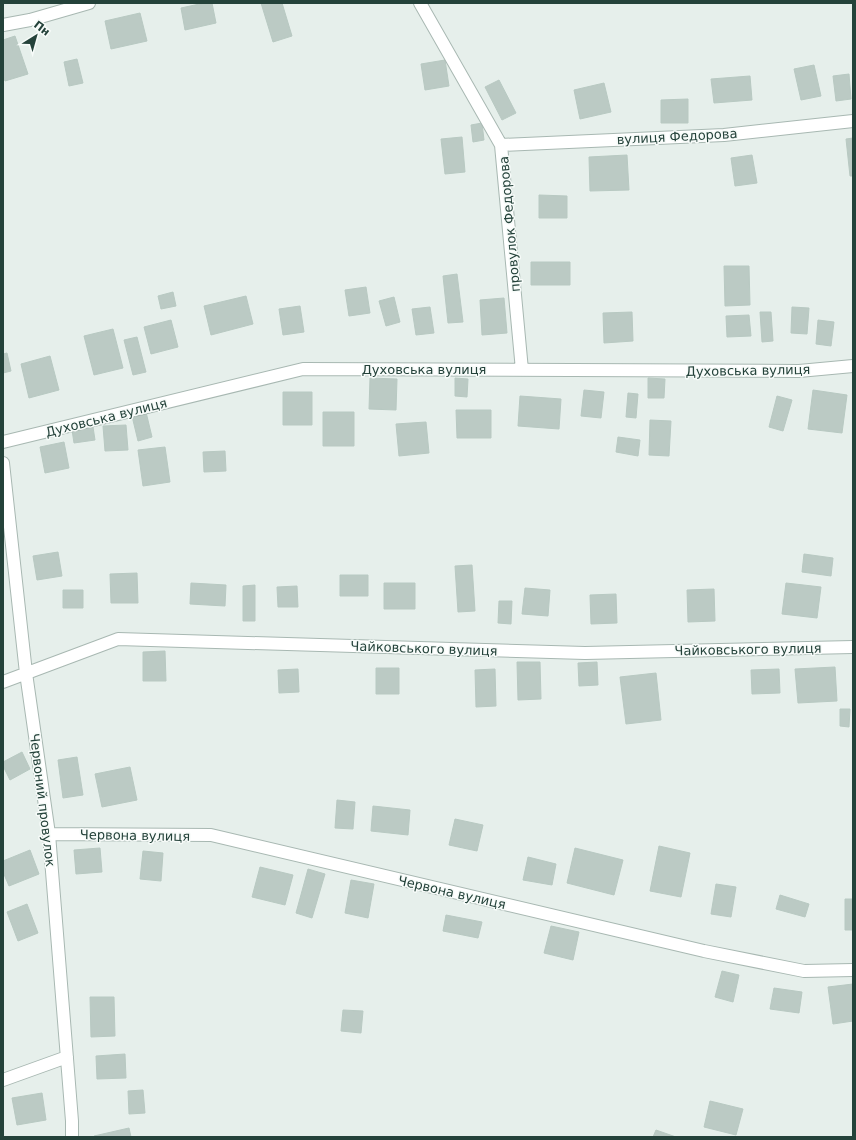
<svg xmlns="http://www.w3.org/2000/svg" width="856" height="1140" viewBox="0 0 856 1140" font-family="'DejaVu Sans',sans-serif">
<rect width="100%" height="100%" fill="#e6efeb"/>
<path fill="#bbcac4" stroke="#b8c9c2" d="M204,3H212L216,23L185,30L181,8Z
M261,3H282L292,36L273,42Z
M140,13L147,41L111,49L105,21Z
M15,36L28,74L5,81L3,76V40Z
M77,59L83,83L69,86L64,62Z
M445,60L449,86L425,90L421,64Z
M814,65L821,96L801,100L794,69Z
M849,74L851,99L836,101L833,76Z
M750,76L752,100L714,103L711,79Z
M499,80L516,113L502,120L485,87Z
M604,83L611,112L580,119L574,90Z
M688,99V123H661V100Z
M482,123L484,140L473,142L471,125Z
M462,137L465,172L445,174L441,139Z
M853,138V176H850L846,139Z
M627,155L629,190L590,191L589,157Z
M752,155L757,183L735,186L731,158Z
M539,195L567,196V218H539Z
M531,262H570V285H531Z
M724,266H749L750,305L725,306Z
M457,274L463,322L448,323L443,276Z
M366,287L370,313L349,316L345,290Z
M173,292L176,306L161,309L158,296Z
M246,296L253,324L211,335L204,306Z
M394,297L400,322L386,326L379,301Z
M504,298L507,333L482,335L480,300Z
M300,306L304,332L283,335L279,309Z
M430,307L434,333L416,335L412,309Z
M792,307L809,308L807,334L791,333Z
M632,312L633,341L604,343L603,313Z
M760,312H771L773,341L762,342Z
M749,315L751,336L727,337L726,316Z
M171,320L178,347L151,354L144,327Z
M818,320L834,322L831,346L816,344Z
M113,329L123,368L94,375L84,336Z
M137,337L146,372L133,375L124,340Z
M7,353L11,371L3,373V354Z
M50,356L59,390L29,398L21,364Z
M370,378L397,379L396,410L369,409Z
M455,378L468,379L467,397L455,396Z
M648,378L665,379L664,398H648Z
M584,390L604,392L601,418L581,416Z
M813,390L847,395L842,433L808,429Z
M283,392H312V425H283Z
M628,393L638,394L636,418L626,417Z
M520,396L561,399L559,429L518,426Z
M777,396L792,400L783,431L769,427Z
M456,410H491V438H457Z
M146,412L152,437L138,441L132,416Z
M323,412H354V446H323Z
M650,420L671,421L669,456L649,455Z
M426,422L429,453L399,456L396,424Z
M126,425L128,450L105,451L103,426Z
M93,427L95,440L74,443L72,430Z
M618,437L640,440L638,456L616,452Z
M64,442L69,468L45,473L40,447Z
M165,447L170,482L143,486L138,450Z
M225,451L226,471L204,472L203,452Z
M58,552L62,576L37,580L33,556Z
M804,554L833,558L831,576L802,572Z
M472,565L475,611L458,612L455,566Z
M137,573L138,603H111L110,574Z
M340,575H368V596H340Z
M191,583L226,585L225,606L190,604Z
M384,583H415V609H384Z
M786,583L821,587L817,618L782,614Z
M255,585V621H243V586Z
M297,586L298,607H278L277,587Z
M525,588L550,590L548,616L522,614Z
M714,589L715,621L688,622L687,590Z
M63,590H83V608H63Z
M616,594L617,623L591,624L590,595Z
M499,601H512L511,624L498,623Z
M165,651L166,681H143V652Z
M517,662H540L541,699L518,700Z
M597,662L598,685L579,686L578,663Z
M835,667L837,701L798,703L795,669Z
M376,668H399V694H376Z
M298,669L299,692L279,693L278,670Z
M495,669L496,706L476,707L475,670Z
M779,669L780,693L752,694L751,670Z
M656,673L661,720L626,724L620,677Z
M840,709H850L849,727L840,726Z
M22,752L30,769L10,780L3,766V762Z
M77,757L83,795L63,798L58,760Z
M130,767L137,800L102,807L95,774Z
M337,800L355,802L353,829L335,828Z
M373,806L410,810L408,835L371,831Z
M455,819L483,825L477,851L449,845Z
M659,846L690,853L681,897L650,891Z
M100,848L102,872L76,874L74,850Z
M575,848L623,860L614,895L567,883Z
M30,850L39,874L9,886L3,872V861Z
M143,851L163,853L161,881L140,879Z
M528,857L556,864L552,885L523,880Z
M260,867L293,875L285,905L252,897Z
M308,869L325,874L312,918L296,913Z
M351,880L374,884L368,918L345,913Z
M716,884L736,887L731,917L711,914Z
M780,895L809,904L805,917L776,909Z
M845,899H853V930H845Z
M27,904L38,933L18,941L7,912Z
M446,915L482,922L478,938L443,931Z
M551,926L579,932L573,960L544,953Z
M722,971L739,975L733,1002L715,997Z
M853,984V1021L833,1024L828,987Z
M774,988L802,992L799,1013L770,1009Z
M90,997H114L115,1036L91,1037Z
M343,1010L363,1011L361,1033L341,1031Z
M125,1054L126,1078L97,1079L96,1056Z
M143,1090L145,1113L129,1114L128,1091Z
M42,1093L46,1120L17,1125L12,1098Z
M710,1101L743,1109L736,1135L704,1127Z
M129,1128L131,1137H94V1136Z
M656,1130L676,1137H653Z"/>
<g fill="none" stroke-linecap="round" stroke-linejoin="round">
<g stroke="#a8b8b2" stroke-width="14">
<path id="street" d="M420,3L501,145L522,370
M3,25L30,20L89,3
M501,145L724,135L853,121
M3,442L303,369L799,371L853,366
M3,463L26,673L49,834L72,1121V1137
M3,682L118,639L585,653L853,647
M49,834L211,835L704,951L804,971L853,970
M3,1080L67,1057"/>
</g>
<use href="#street" stroke="#fff" stroke-width="12"/>
</g>
<g text-anchor="middle" stroke-width="3" stroke-linejoin="round" paint-order="stroke">
<g font-size="13" fill="#24423a" stroke="#f7fbf9">
<text transform="translate(677 136) rotate(-3)" y="5">вулиця Федорова</text>
<text transform="translate(509 224) rotate(-95)" y="5">провулок Федорова</text>
<text x="424" y="374">Духовська вулиця</text>
<text transform="translate(748 370) rotate(-1)" y="5">Духовська вулиця</text>
<text transform="translate(106 417) rotate(-14)" y="5">Духовська вулиця</text>
<text transform="translate(424 648) rotate(2)" y="5">Чайковського вулиця</text>
<text transform="translate(748 649) rotate(-1)" y="5">Чайковського вулиця</text>
<text transform="translate(43 800) rotate(83)" y="5">Червоний провулок</text>
<text transform="translate(135 835) rotate(1)" y="5">Червона вулиця</text>
<text transform="translate(452 892) rotate(13)" y="5">Червона вулиця</text>
</g>
</g>
<rect width="856" height="1140" fill="none" stroke="#24423a" stroke-width="8"/>
<g transform="translate(36 36) rotate(37)" stroke="#f7fbf9" stroke-width="3" paint-order="stroke">
<path d="M0-3L7 15L0 10L-7 15Z" fill="#24423a"/>
<text y="-6" font-size="11" font-weight="bold" text-anchor="middle" fill="#24423a">Пн</text>
</g>
</svg>
